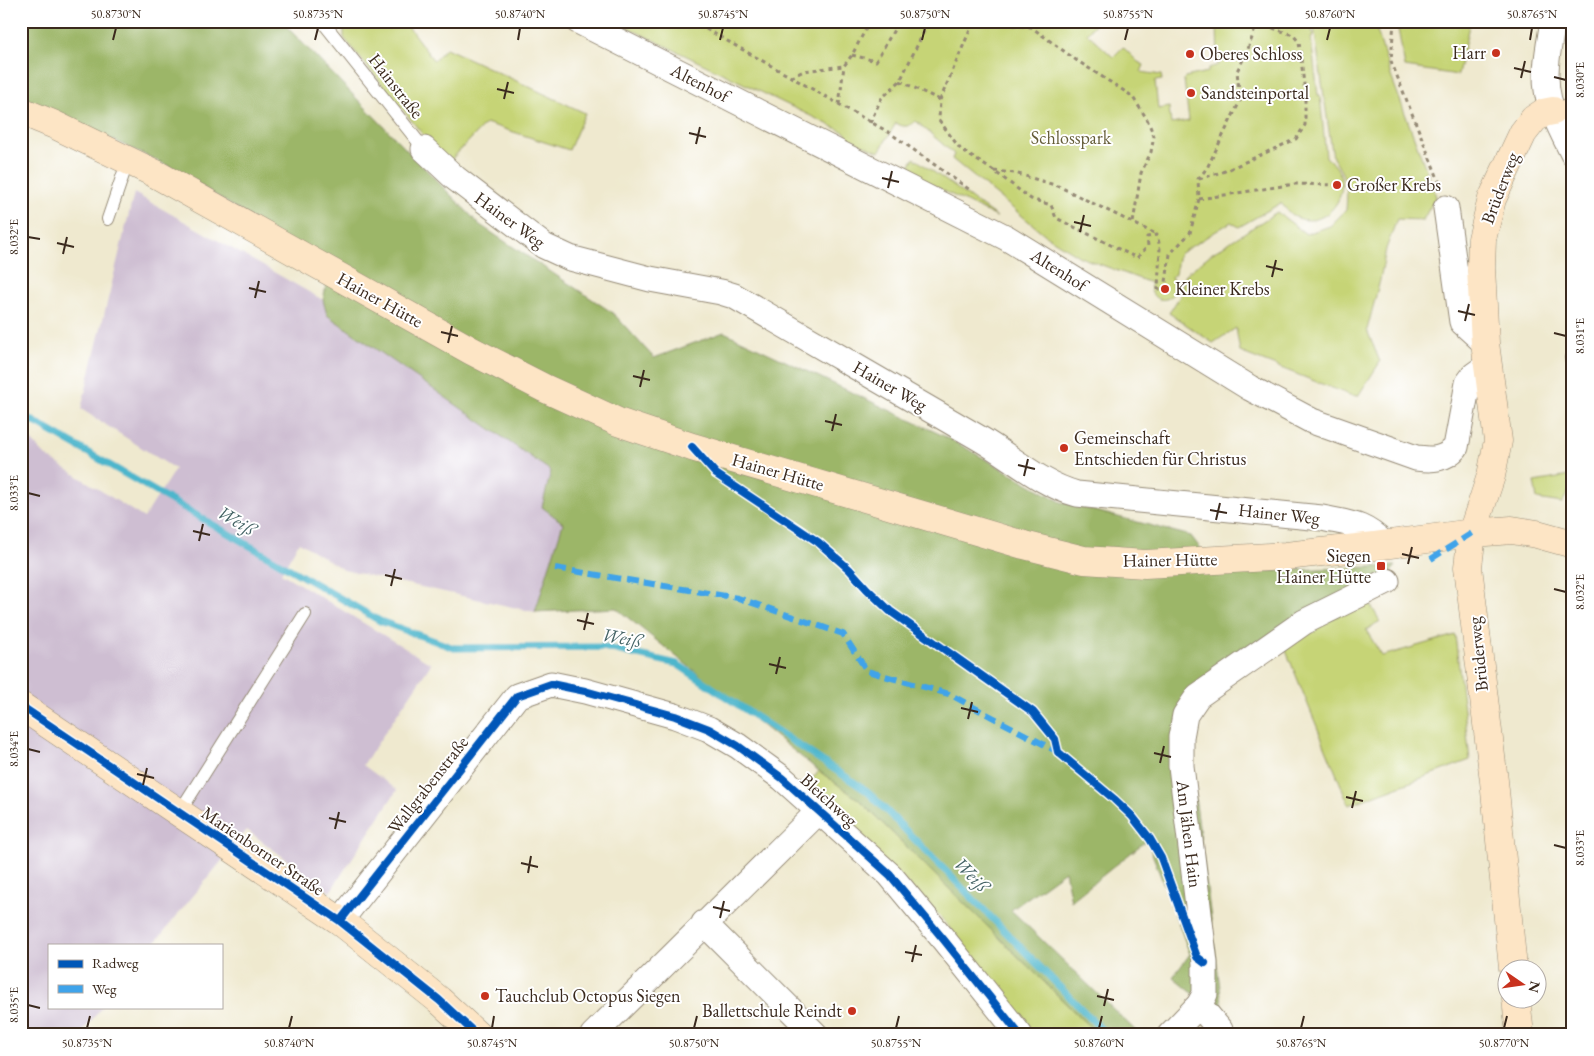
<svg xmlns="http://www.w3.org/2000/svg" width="1594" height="1056" viewBox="0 0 1594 1056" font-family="'EB Garamond',serif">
<rect width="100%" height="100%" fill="#fff"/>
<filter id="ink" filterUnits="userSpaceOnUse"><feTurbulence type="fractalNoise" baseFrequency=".02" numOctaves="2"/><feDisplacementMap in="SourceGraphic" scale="10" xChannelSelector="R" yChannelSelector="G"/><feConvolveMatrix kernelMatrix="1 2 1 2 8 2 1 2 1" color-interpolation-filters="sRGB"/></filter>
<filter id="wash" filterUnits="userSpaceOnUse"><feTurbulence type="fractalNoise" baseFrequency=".0096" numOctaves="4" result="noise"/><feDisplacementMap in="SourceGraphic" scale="20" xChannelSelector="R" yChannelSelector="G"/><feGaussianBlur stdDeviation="1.12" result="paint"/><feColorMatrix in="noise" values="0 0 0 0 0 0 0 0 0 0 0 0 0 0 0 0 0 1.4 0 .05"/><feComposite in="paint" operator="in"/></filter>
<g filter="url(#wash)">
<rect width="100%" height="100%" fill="#efe9cf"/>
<path fill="#cebed2" d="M134,193L323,300L327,315L551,471L542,507L564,522L535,612L344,570L299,542L281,573L431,664L363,765L397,790L330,892L247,830L153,945H49V1007H102L80,1035H21V430L46,456L144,518L175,469L81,409Z"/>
<path fill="#c6d476" stroke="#807f4a" d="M344,21H404L434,61L446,48L585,113L569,150L486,123L447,164L344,38Z
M614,21H1094L1096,23L1087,33L1113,57L1123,47L1138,62L1144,65L1141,72L1161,75L1162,80L1155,81L1158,109L1169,107L1171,124L1189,121L1184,80L1185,77L1208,72L1209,68L1218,65L1217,21H1311L1313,37L1311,38L1318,95H1320L1326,157C1330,161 1335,164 1337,168C1353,193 1327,229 1298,218C1291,216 1286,209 1281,203L1239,227L1231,222L1179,254L1175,274L1171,277C1188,301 1147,310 1151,283L1080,257L1048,237L952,159L954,154L916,121C909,127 904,128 896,123L879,152L846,137V133Z
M1313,21H1374L1391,76L1436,196L1423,220L1397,219L1386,249L1380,280L1367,330L1380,362L1358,396L1350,395L1240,352L1236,328L1213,343L1169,313L1180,296L1185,275L1211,254L1277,212L1306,234L1330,226L1346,210C1348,186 1347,179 1333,158Z
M1399,21H1470L1458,75L1405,67L1398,29Z
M914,158L997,217L905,172Z
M1569,476L1570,489L1562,503L1537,499L1534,482Z
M1367,599L1380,621L1366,630L1382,656L1455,635L1470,760L1349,805L1284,646Z
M819,771L858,799L1098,1035H1033L940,916L806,785Z"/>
<path fill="#9cb667" stroke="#6c7042" d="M21,21H281L480,225L613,313L654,358L724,332L946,437L1061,502L1191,536L1219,573L1396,566L1367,599L1284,646L1184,712L1224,1019L1173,977L1190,954L1147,840L1071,901L1065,871L1011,910L1140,1035H1098L858,799L819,771L616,608L535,612L563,523L542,507L551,471L327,315L323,300L330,268L171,167L21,97Z"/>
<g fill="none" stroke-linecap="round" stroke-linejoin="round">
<path stroke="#4eb6cc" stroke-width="7" d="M21,414L380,621L454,648L603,647L677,664L867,791L1107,1035"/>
</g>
</g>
<g filter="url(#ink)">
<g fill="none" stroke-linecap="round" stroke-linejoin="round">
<g stroke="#958a76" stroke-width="14">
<path id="lane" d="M322,21L424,149
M108,219L128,160
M1571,358L1573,364
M179,813L305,614"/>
</g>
<g stroke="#958a76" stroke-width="27">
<path id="street" d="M578,21L1007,238L1250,388L1312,421L1416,458C1432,460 1445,460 1456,447L1468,383L1474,375L1488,365
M1553,21C1549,47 1542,74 1549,100C1555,119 1565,137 1573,154
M424,149L455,178L544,246L570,258L612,269L650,279L721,292L734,296C816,343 897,391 979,438C1012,457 1040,484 1077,494L1322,518C1350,524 1363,523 1384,544
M1446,208L1462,322L1485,343
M340,921L517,696L551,684L585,691L675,716L709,729L738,746L782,778L890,875L944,940L1020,1035
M704,923L816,1035
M1199,1005L1220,1030L1222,1035
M593,1035L819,811
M1170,1035L1199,1005L1205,994V963L1181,766V737L1185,715L1198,696L1304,622L1387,581"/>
</g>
<g stroke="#958a76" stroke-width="29">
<path id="secondary" d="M21,111L55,125L154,173L472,351L544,388L618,422L692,447L1024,545L1084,560L1145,564L1286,556L1375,546L1472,533L1512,530L1537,534L1573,544
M21,706L340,921L439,1000L477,1035
M1513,968L1494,781L1468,567L1472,533L1491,476L1498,441L1485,343L1481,268L1482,239L1492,199L1523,133L1534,119L1543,113L1553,111
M1516,998L1520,1035"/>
</g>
<path stroke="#958a76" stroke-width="3" stroke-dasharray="4 4" stroke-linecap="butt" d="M692,21L890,133L970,190
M965,21L973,23H997L1031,27L1076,60L1132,96L1147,119L1154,136L1151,152L1141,173L1133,223L1156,234
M1394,21L1391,61L1441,186
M973,23L940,100L939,120L961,150L994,171L1031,199L1051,205L1056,218L1137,258L1148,246L1147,237L1157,235L1160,247L1158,289H1165L1170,254L1190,233L1199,199L1198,179L1207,168L1240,101L1237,71L1247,52L1255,29V21
M1031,27L1035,21
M852,55L876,61L899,21
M791,77L804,71L844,66
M900,81L940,100
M839,105L844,66L852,55L870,21
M870,123L881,99L900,81L929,21
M994,171L1015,173L1058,186L1133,223
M1199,179L1225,171L1296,139L1305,125V93L1299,42L1293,35L1267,26L1263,21
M1199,199L1295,184L1337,185
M1573,470L1570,475L1572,488L1568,506L1573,507"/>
<use href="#lane" stroke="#fff" stroke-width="12"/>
<use href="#street" stroke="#fff" stroke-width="25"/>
<use href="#secondary" stroke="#fde5c5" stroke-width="28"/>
<path stroke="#3fa3ea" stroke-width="6" stroke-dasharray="12 6" stroke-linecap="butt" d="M1570,149L1573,150
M1431,559L1472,533
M555,568L738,598L843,634L867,671L949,694L1058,752"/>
<g stroke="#fff" stroke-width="11">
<path id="cycleway" d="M692,447L716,474L818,542L849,569L867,589L890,611L1033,712L1055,739L1058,752L1114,799L1132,816L1150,839L1161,858L1197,957L1205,963
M21,706L340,921L439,1000L477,1035
M340,921L517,696L551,684L585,691L675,716L709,729L738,746L782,778L890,875L944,940L1020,1035"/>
</g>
<use href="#cycleway" stroke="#0057b8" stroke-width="8"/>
</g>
</g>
<path fill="none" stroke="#3b2a1e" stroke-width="2" d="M113,40L116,28M315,40L318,28M518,40L520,28M720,40L723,28M922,40L925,28M1125,40L1128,28M1327,40L1330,28M1530,40L1532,28M1514,68L1531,72M1554,77L1566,80M1521,78L1525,61M497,89L514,93M504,99L508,82M689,133L706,137M696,144L700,127M882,178L899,182M888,188L892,171M1074,222L1091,226M1080,232L1084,215M28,237L40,239M57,243L74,247M63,254L67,237M1266,266L1283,270M1272,277L1276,260M249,288L266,292M255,298L259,281M1458,311L1475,315M1465,321L1469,304M441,332L458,336M1554,333L1566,336M448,343L452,326M633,376L650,380M640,387L644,370M825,421L842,425M832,431L836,414M1018,465L1035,469M1024,476L1028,459M28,493L40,496M1210,510L1227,513M1216,520L1220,503M193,531L210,535M199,541L203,524M1402,554L1419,558M1408,564L1412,547M385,575L402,579M391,586L395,569M1554,589L1566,592M577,620L594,624M584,630L588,613M769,664L786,668M776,674L780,657M961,708L978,712M968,719L972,702M28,749L40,752M1154,753L1171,757M1160,763L1164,746M137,774L154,778M143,785L147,768M1346,797L1363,801M1352,808L1356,791M329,818L346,822M335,829L339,812M1554,845L1566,848M521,863L538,867M528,873L531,856M713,907L730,911M720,918L724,901M905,952L922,955M912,962L916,945M1097,996L1114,1000M28,1005L40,1008M1104,1006L1108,989M87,1028L90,1016M289,1028L292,1016M492,1028L494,1016M694,1028L697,1016M896,1028L899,1016M1099,1028L1102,1016M1301,1028L1304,1016M1504,1028L1507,1016"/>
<g fill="#c8321e" stroke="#fff" stroke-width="2">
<circle cx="1496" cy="53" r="5"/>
<circle cx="1190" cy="54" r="5"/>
<circle cx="1191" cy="93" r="5"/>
<circle cx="1337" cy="185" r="5"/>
<circle cx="1165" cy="289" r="5"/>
<circle cx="1064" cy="448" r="5"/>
<rect x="1376" y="561" width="10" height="10" rx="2.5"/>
<circle cx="485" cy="996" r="5"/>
<circle cx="852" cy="1011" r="5"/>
</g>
<g text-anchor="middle" stroke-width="4" stroke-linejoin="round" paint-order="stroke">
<g font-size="18" fill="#3b2a1e" stroke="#fff" text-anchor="start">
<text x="1486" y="59" text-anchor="end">Harr</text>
<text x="1200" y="60">Oberes Schloss</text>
<text x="1201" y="99">Sandsteinportal</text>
<text x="1347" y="191">Großer Krebs</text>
<text x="1175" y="295">Kleiner Krebs</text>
<text x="1074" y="444">Gemeinschaft<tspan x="1074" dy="21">Entschieden für Christus</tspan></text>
<text x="1371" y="562" text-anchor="end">Siegen<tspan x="1371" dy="21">Hainer Hütte</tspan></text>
<text x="495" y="1002">Tauchclub Octopus Siegen</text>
<text x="842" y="1017" text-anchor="end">Ballettschule Reindt</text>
</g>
<g font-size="18" fill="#3b2a1e" stroke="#fff">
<text transform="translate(700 83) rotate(27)" y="6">Altenhof</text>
<text transform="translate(396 86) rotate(52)" y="6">Hainstraße</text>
<text transform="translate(1500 188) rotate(-69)" y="6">Brüderweg</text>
<text transform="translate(510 220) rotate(36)" y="6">Hainer Weg</text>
<text transform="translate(1059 270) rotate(32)" y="6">Altenhof</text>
<text transform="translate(380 300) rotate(29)" y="6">Hainer Hütte</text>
<text transform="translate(890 386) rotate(30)" y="6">Hainer Weg</text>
<text transform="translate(778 472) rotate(16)" y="6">Hainer Hütte</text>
<text transform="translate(1279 514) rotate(6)" y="6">Hainer Weg</text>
<text transform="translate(1170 560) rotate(-1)" y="6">Hainer Hütte</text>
<text transform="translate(1478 654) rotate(-96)" y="6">Brüderweg</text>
<text transform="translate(428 785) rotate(-52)" y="6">Wallgrabenstraße</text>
<text transform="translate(829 800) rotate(42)" y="6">Bleichweg</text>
<text transform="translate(1189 834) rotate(83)" y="6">Am Jähen Hain</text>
<text transform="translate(263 851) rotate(34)" y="6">Marienborner Straße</text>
</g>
<g font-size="18" fill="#655d38" stroke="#fff">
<text x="1071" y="144">Schlosspark</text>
</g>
<g font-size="19" font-style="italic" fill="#436264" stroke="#fff">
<text transform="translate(237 520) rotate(30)" y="7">Weiß</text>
<text transform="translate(622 637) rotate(10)" y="7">Weiß</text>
<text transform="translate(972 874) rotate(45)" y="7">Weiß</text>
</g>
</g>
<rect width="1594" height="1056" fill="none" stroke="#fff" stroke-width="55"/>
<rect x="48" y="944" width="175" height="65" fill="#ffffff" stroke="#b1aaa5"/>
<rect x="58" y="960" width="25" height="8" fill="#0057b8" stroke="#b1aaa5"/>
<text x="92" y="968" font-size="15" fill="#3b2a1e">Radweg</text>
<rect x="58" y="985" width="25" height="8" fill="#3fa3ea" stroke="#b1aaa5"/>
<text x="92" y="994" font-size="15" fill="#3b2a1e">Weg</text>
<g transform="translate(1522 984) rotate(103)"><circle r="24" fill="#ffffff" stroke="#b1aaa5"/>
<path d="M0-4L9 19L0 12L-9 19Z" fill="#c8321e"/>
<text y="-8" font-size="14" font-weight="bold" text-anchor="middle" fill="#3b2a1e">N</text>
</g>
<rect x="28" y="28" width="1538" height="1000" fill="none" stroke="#3b2a1e" stroke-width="2"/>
<g font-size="12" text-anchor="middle" fill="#3b2a1e">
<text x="116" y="18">50.8730°N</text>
<text x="318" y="18">50.8735°N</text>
<text x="520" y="18">50.8740°N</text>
<text x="723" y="18">50.8745°N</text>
<text x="925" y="18">50.8750°N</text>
<text x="1128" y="18">50.8755°N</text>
<text x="1330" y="18">50.8760°N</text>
<text x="1532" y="18">50.8765°N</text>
<text transform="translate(1580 80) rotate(-90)" y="4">8.030°E</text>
<text transform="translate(14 237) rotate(-90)" y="4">8.032°E</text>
<text transform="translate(1580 336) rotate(-90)" y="4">8.031°E</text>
<text transform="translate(14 493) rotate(-90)" y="4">8.033°E</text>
<text transform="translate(1580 592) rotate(-90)" y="4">8.032°E</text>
<text transform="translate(14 749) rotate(-90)" y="4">8.034°E</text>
<text transform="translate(1580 848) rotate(-90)" y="4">8.033°E</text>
<text transform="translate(14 1005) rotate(-90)" y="4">8.035°E</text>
<text x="87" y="1047">50.8735°N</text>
<text x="289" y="1047">50.8740°N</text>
<text x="492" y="1047">50.8745°N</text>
<text x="694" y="1047">50.8750°N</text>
<text x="896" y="1047">50.8755°N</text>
<text x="1099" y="1047">50.8760°N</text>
<text x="1301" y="1047">50.8765°N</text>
<text x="1504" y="1047">50.8770°N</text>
</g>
</svg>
